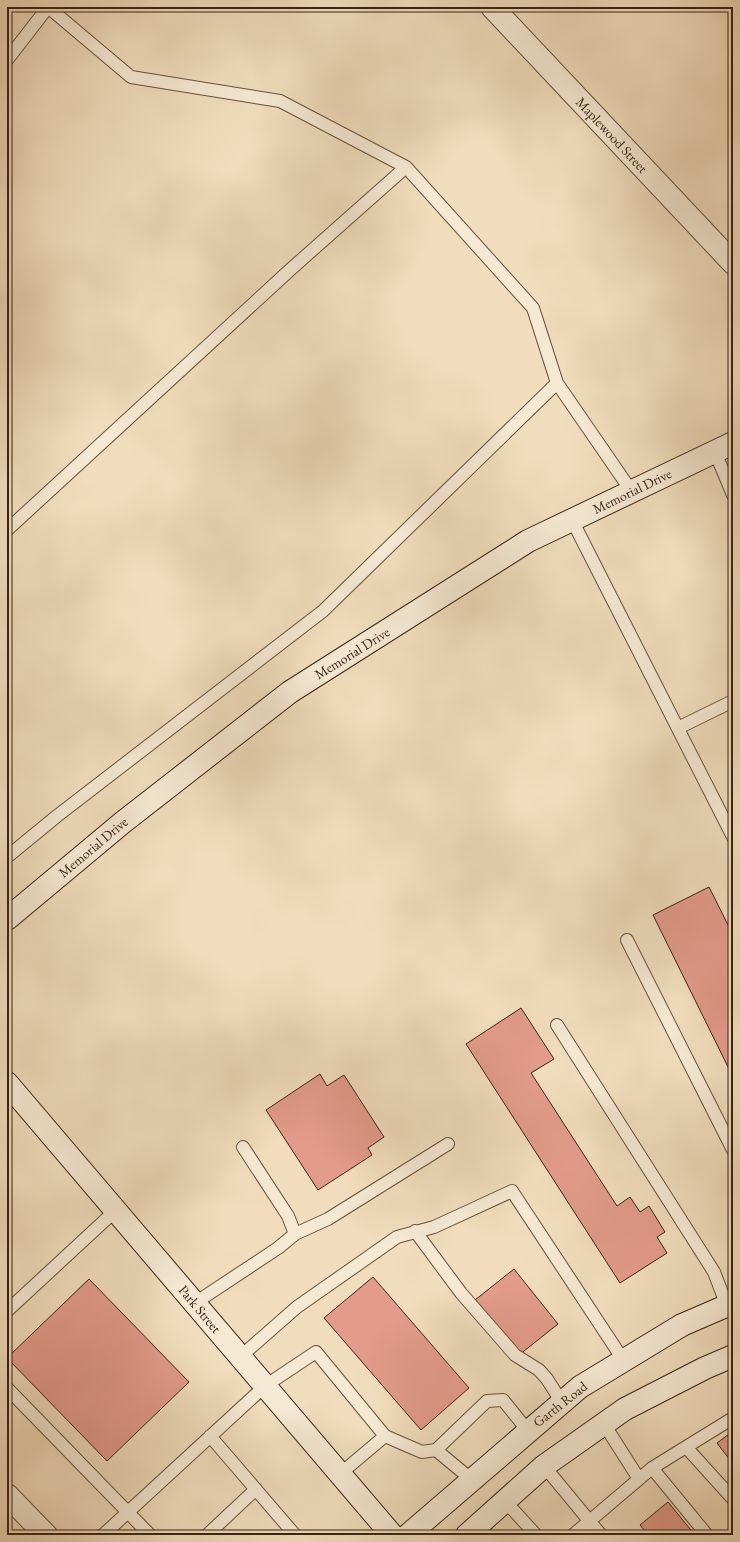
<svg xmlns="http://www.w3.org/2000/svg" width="740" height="1542" viewBox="0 0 740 1542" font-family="'EB Garamond',serif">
<rect width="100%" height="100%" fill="#f1ddbd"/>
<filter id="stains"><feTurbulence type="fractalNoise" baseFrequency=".005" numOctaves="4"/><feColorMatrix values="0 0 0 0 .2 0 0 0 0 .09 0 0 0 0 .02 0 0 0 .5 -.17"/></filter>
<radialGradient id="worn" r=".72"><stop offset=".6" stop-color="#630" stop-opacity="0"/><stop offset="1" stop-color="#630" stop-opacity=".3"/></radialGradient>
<path fill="#e39b8b" stroke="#382215" d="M709,887L733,935V1077L653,915Z
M521,1008L554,1059L531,1073L617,1206L630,1197L640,1212L649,1206L665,1232L657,1237L667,1253L620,1283L466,1044Z
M320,1074L327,1086L344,1075L384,1137L368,1148L372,1155L318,1190L266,1110Z
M514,1269L558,1324L519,1355L475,1300Z
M373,1277L469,1388L421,1430L324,1318Z
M89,1279L189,1382L107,1461L7,1358Z
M733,1431V1464L717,1443Z
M668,1502L695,1535H648L640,1525Z"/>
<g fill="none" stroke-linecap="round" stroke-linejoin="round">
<g stroke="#66513f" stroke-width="14">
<path id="lane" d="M48,7L131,77L280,101L406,167L533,308L557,383L632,492
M7,60L48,7
M715,452L733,495
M572,520L733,837
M7,530L291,269L406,167
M678,728L733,701
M7,857L57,816L323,611L557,383
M627,940L733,1150
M557,1025L714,1272L727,1306
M415,1231L461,1293L515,1355L539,1370L547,1379L561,1401
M295,1234L328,1219L448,1144
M195,1303L278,1248L295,1234L288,1216L243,1147
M7,1311L115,1211
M240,1357L297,1307L397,1237L434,1227L512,1191L624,1361
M7,1388L150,1535
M604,1424L639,1479
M210,1436L295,1535
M686,1447L733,1499
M436,1450L487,1401L503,1400L528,1431
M544,1466L601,1535
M652,1468L707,1535
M340,1474L385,1436
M505,1501L536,1535
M103,1535L265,1386L316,1352L385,1436L422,1452L436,1450L472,1480
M207,1535L256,1489
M573,1535L652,1468L733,1418"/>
</g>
<g stroke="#66513f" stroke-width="24">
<path id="street" d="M492,7L733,263
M7,1495L46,1535"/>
</g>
<g stroke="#382215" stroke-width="24">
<path id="secondary" d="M7,919L122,823L290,692L528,541L733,443
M7,1083L392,1535
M408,1535L580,1387L682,1325L733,1303
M467,1535L544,1466L625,1409L705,1368L733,1356"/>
</g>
<use href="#lane" stroke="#f6e9d4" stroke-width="12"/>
<use href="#street" stroke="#f6e9d4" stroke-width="22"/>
<use href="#secondary" stroke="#f6e9d4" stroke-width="22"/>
</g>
<g text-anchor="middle" stroke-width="3.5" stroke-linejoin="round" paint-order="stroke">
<g font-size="14" fill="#382215" stroke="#f6e9d4">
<text transform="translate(612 135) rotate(47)" y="5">Maplewood Street</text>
<text transform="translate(632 491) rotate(-26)" y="5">Memorial Drive</text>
<text transform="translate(352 653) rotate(-32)" y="5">Memorial Drive</text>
<text transform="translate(93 847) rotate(-40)" y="5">Memorial Drive</text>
<text transform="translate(200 1309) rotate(50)" y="5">Park Street</text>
<text transform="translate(560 1404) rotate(-38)" y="5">Garth Road</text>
</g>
</g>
<rect width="740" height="1542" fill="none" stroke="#f1ddbd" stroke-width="24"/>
<rect x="8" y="8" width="724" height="1526" fill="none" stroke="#382215" stroke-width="2"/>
<rect x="12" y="12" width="716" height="1518" fill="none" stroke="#382215"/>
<rect width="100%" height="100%" filter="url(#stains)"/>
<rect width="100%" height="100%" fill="url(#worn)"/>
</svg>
